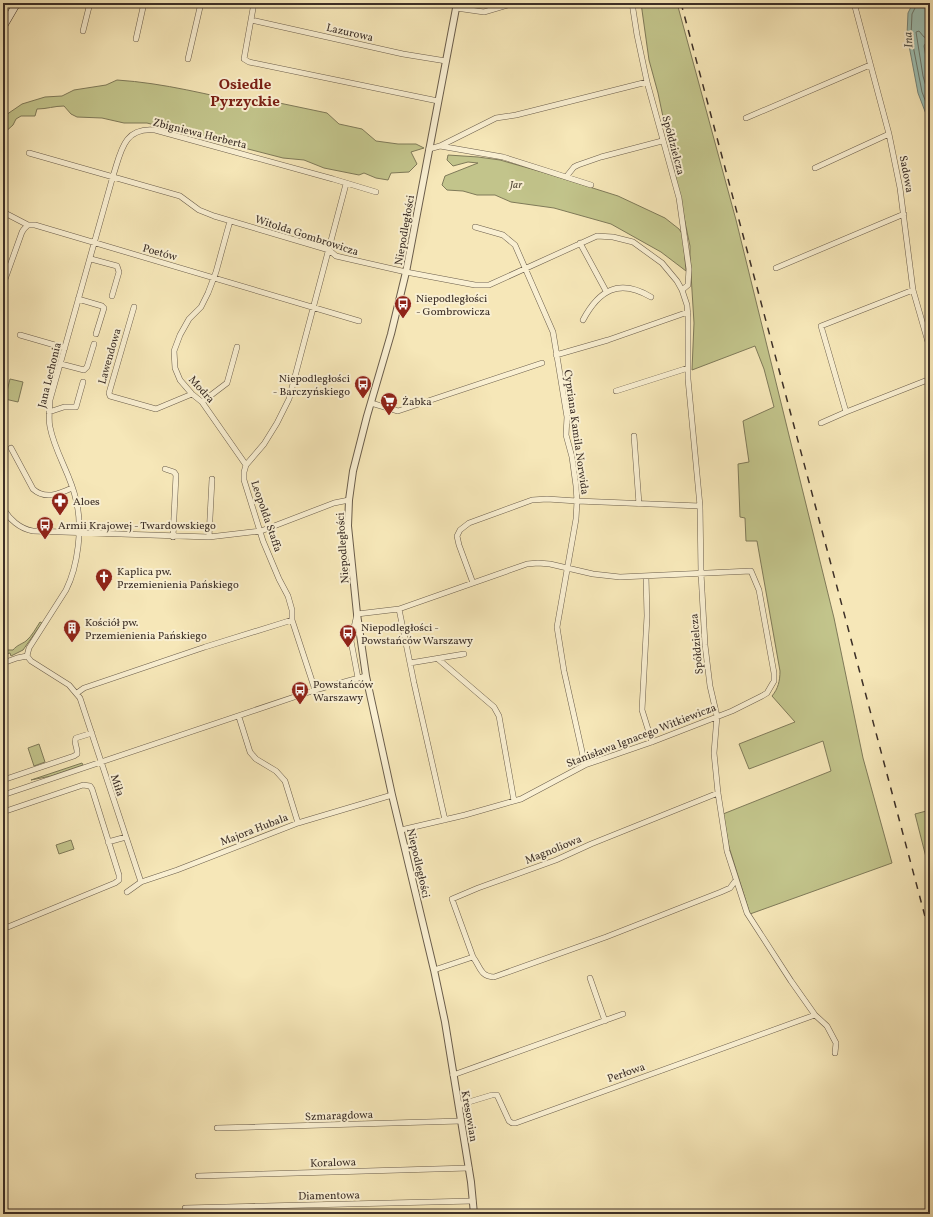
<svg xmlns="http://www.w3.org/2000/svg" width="933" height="1217" viewBox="0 0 933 1217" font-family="Vollkorn,serif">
<rect width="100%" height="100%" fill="#f6e7b8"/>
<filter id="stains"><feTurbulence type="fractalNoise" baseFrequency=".005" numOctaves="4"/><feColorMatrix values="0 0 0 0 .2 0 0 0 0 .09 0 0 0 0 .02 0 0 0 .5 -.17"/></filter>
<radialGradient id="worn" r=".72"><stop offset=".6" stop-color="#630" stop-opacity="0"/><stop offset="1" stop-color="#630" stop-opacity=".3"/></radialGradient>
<path fill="#c2c48b" stroke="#7f7a59" d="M641,3H677L736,220L834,618L863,758L892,863L750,914L729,847L723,814L831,771L823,741L749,769L739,744L795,722L772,696C778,689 780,681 780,671L757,541H746L745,518L740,517L738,464L749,462L743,421L774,407L764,369L755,346L692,370L694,323L690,258V246L658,93L649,60Z
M117,80C164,83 210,95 255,105L265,100L327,113L339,124L362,129L376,141L398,144H416L424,148L411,152L417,164L409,172L391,173L388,180L376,178L364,173L359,175L324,168L304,160L283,158L147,123H124L102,118L77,117L71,114L64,106C54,106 47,109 37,109L35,116H21L16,119L13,125L3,134V117L22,104L45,97L62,96L74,90L106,85Z
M448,155L478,157L500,160L542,172L618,196L665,218L679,229L683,235L686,271L661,252L611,224L554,208L511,202L495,195H477L463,191L447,190L442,185L445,176L478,163L468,162L453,166L447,160Z
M10,379L23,382L18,402L5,399Z
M40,622L42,623L23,650L11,656L10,653L3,655V647L6,650H13C17,645 22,644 26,641C32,636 36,628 40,622Z
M39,744L45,762L34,766L28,748Z
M82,763L83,765L51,776L31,780Z
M930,810V873L915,814Z
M71,840L74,849L59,854L56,845Z"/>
<path fill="#9dbfb3" stroke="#76857b" d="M911,3H929L927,13L930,58V119L926,114L918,93L907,35L908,13L911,7Z"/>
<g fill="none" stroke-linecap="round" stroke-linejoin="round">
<path stroke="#6c776d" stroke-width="1" d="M915,3V8L912,14L911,35L922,92L930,113
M930,39L924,37L919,31L916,32L923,76L930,100
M930,45L925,44L924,46L930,79"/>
<g stroke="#6a5d4b" stroke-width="6">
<path id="minor" d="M254,3L244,59L249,62L438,101
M632,3L637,35L647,82L679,198L689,269L688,285L682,290
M854,3L889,134L900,188L913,290L930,349
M456,8L484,12L515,3
M251,20L403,54L446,61
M83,31L90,3
M136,39L144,3
M188,59L201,3
M746,118L870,65
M440,146L503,157L566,177L574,167L578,165L601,157L662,141
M429,149L440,146L496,118L516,115L647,82
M29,153L180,196L199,210L214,216L329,250L336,256L406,272L475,285H489L597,236L613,237L633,242L662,263L677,281L682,290L687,305L688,317V379L700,506L701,573L705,645L710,686L717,716L714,753L718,793L727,851L747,913L791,981L815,1015L827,1026L836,1043L835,1053
M815,168L889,134
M566,177L591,185
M3,212L28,225H35L359,321
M230,221L216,272L208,293L201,307L189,319L180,335L174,351L175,368L180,380L192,394L202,402L246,465
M475,227L503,235L515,245L553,332L567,417L566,435L572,457L576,486L577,501L576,519L557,627L564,671L585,765
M580,243L606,291
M91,259L117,266L119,272L112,296
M776,268L904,214
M3,285L22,232L24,229L28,225
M78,299L102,306L104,308L96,334
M134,307L109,393L110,396L156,409L192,394
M583,320C599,290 619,278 651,297
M20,335L65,348
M556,355L608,340L688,312
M61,364L84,370L87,367L94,344
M616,391L688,368
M202,402L227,383L237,347
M371,403L398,411L542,363
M49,412L64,407H76L83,382
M846,412L930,379
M821,423L846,412L821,326L913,290
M634,436L639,504
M11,448L33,489C45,500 59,494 72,488
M165,469L174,472L176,475L173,537
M3,508C9,519 20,529 33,531L209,537L261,531L334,503L349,500
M209,537L212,479
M646,576L647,616L642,710L652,742
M473,583L459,545L457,536L460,530L469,523L532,500L547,499L577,501L700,506
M399,609L414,683L445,820
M27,656L29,648L66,590C78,566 83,527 76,500C71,475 55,453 50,427C48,418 50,409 50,400L113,176C121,152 123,127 155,130L333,179L376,192
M27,656L31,661L69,685L80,698L141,882
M438,659L494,707L499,716L514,801
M3,663L17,658L27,656
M410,663L464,654
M358,678L351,641L357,614L399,609L527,564L538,563L550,564L593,574L620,577L751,571L759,590L774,673V681L767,693L762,696L732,711L652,742L585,765L521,799L465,815L401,830
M315,690L292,620V610L288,596L279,579L263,541L244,480V472L246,465L264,444L277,423L289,399L346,184
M77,693L84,688L205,647L292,620
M239,717L250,752L256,759L276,771L285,781L298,823
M3,780L74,756L77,754C78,748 73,742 76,738L92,733
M718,793L591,844L556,860L478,888L452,899L473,957C481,968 480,976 494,977L606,937L721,892L730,888L736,880
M3,795L315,690L366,676
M3,812L83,785L90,786L92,789L119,875V880L115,883L3,929
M108,842L126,837
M127,892L141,882L177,870L298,823L392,795
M434,970L473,957
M590,978L605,1021
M453,1075L623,1014
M459,1105L492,1095H497L509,1121L512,1123H516L815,1015
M217,1128L461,1121
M198,1176L469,1168
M185,1208L473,1201"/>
</g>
<g stroke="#6a5d4b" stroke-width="8">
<path id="tertiary" d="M457,3L406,272L391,334L367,416L353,471L349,500L348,526L357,614L366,676L392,795L434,970L445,1022L471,1182L474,1214"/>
</g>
<g stroke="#3c2f27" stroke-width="8">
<path id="secondary" d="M3,27L17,3"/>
</g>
<use href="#minor" stroke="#f9efd1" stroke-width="5"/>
<use href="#tertiary" stroke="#f9efd1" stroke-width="6"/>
<use href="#secondary" stroke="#f9efd1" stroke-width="7"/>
<path stroke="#3c2f27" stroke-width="1.5" stroke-dasharray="7 7" stroke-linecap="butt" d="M681,3L930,935"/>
</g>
<defs>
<g id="bus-pin" transform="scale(0.9)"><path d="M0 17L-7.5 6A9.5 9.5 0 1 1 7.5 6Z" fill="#8f2418" stroke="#f9efd1"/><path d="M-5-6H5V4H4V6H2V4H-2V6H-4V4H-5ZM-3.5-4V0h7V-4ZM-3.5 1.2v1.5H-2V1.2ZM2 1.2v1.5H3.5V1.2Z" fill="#fff"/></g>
<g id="supermarket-pin" transform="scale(0.9)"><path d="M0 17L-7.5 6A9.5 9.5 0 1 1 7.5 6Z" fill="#8f2418" stroke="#f9efd1"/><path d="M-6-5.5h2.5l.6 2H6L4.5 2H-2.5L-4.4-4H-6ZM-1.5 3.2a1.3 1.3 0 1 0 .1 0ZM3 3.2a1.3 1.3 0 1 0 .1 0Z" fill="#fff"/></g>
<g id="pharmacy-pin" transform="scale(0.9)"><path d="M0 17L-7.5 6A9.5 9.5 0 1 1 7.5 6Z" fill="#8f2418" stroke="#f9efd1"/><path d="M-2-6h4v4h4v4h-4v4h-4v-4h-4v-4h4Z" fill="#fff"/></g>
<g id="church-pin" transform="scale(0.9)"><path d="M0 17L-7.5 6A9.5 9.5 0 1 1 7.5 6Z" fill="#8f2418" stroke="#f9efd1"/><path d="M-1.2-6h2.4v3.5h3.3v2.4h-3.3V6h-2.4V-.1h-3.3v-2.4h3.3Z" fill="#fff"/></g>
<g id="building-pin" transform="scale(0.9)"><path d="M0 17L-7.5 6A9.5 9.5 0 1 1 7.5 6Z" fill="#8f2418" stroke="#f9efd1"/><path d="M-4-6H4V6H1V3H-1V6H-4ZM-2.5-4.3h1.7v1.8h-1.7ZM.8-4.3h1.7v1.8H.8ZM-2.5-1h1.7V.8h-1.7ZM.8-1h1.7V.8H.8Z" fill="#fff"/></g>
</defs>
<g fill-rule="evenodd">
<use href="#bus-pin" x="403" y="304"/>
<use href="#bus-pin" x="363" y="384"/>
<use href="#supermarket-pin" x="389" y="401"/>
<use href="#pharmacy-pin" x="60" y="501"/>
<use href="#bus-pin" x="45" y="525"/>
<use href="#church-pin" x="104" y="577"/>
<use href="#building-pin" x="72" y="628"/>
<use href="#bus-pin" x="348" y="633"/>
<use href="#bus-pin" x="300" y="690"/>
</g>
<g text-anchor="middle" stroke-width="4" stroke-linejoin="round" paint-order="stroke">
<g font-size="11" fill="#3c2f27" stroke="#f9efd1">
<text transform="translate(350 32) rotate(13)" y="4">Lazurowa</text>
<text transform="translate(200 133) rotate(14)" y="4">Zbigniewa Herberta</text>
<text transform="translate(674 145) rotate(75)" y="4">Spółdzielcza</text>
<text transform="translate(907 174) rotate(79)" y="4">Sadowa</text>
<text transform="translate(404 230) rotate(-80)" y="4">Niepodległości</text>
<text transform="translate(307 235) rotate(18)" y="4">Witolda Gombrowicza</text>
<text transform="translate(160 252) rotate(16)" y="4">Poetów</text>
<text transform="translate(109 356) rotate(-74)" y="4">Lawendowa</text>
<text transform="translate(49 375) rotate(-76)" y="4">Jana Lechonia</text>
<text transform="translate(202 389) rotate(48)" y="4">Modra</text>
<text transform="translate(577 432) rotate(82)" y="4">Cypriana Kamila Norwida</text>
<text transform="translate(267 516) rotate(71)" y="4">Leopolda Staffa</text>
<text transform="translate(342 548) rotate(-94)" y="4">Niepodległości</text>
<text transform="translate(696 644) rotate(-95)" y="4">Spółdzielcza</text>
<text transform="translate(641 735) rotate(-21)" y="4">Stanisława Ignacego Witkiewicza</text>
<text transform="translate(118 785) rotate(72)" y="4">Miła</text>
<text transform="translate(254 829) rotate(-21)" y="4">Majora Hubala</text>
<text transform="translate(553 849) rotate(-22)" y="4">Magnoliowa</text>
<text transform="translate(419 863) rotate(77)" y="4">Niepodległości</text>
<text transform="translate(626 1072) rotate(-19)" y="4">Perłowa</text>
<text transform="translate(339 1115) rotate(-2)" y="4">Szmaragdowa</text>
<text transform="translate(470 1116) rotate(80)" y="4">Kresowian</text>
<text transform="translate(333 1162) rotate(-2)" y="4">Koralowa</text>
<text transform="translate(329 1195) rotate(-1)" y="4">Diamentowa</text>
</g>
<g font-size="11" font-style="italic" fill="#574d3b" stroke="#f9efd1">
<text x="516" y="188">Jar</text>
</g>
<g font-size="11" fill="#3c2f27" stroke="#f9efd1" text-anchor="start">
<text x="416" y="302">Niepodległości<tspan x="416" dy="13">- Gombrowicza</tspan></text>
<text x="350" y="382" text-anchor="end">Niepodległości<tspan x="350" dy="13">- Barczyńskiego</tspan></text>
<text x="402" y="405">Żabka</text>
<text x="73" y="505">Aloes</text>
<text x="58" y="529">Armii Krajowej - Twardowskiego</text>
<text x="117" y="575">Kaplica pw.<tspan x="117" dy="13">Przemienienia Pańskiego</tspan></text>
<text x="85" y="626">Kościół pw.<tspan x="85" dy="13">Przemienienia Pańskiego</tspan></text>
<text x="361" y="631">Niepodległości -<tspan x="361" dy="13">Powstańców Warszawy</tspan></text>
<text x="313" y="688">Powstańców<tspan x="313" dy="13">Warszawy</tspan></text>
</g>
<g font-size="12" font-style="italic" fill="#54534a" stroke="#f9efd1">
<text transform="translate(908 40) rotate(-94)" y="4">Ina</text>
</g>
<g font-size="15" font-weight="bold" fill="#7a1f14" stroke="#f9efd1">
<text x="245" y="89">Osiedle<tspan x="245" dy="17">Pyrzyckie</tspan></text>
</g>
</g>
<rect width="933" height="1217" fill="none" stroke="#f6e7b8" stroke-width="16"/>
<rect x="4" y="4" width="925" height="1209" fill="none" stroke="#3c2f27" stroke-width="2"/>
<rect x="8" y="8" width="917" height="1201" fill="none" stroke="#3c2f27"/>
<rect width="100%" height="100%" filter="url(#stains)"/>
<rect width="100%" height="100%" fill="url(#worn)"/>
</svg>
